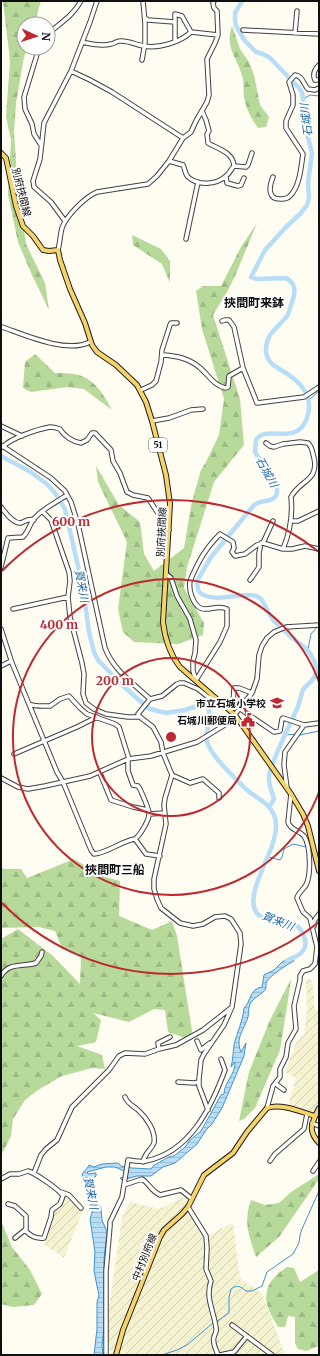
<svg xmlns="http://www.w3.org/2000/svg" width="320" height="1356" viewBox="0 0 320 1356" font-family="Merriweather,'Noto Sans JP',serif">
<defs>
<pattern id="farmland-furrows" width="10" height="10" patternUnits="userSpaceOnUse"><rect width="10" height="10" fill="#f5f2d2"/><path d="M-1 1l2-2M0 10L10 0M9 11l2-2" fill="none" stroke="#d1ceb3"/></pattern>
<pattern id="forest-firs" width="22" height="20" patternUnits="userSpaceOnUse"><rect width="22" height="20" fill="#b7da9b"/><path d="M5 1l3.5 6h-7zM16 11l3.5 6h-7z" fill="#9cba84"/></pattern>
<pattern id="water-rules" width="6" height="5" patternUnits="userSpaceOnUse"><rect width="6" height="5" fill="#b7def6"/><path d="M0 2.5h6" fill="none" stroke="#9cbdd2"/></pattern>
</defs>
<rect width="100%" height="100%" fill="#fffcf2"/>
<path fill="url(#farmland-furrows)" d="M306,979L312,980L315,1009L319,1010V1103L315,1113L288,1106L296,1078L285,1072L296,1043L304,1035L307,1009Z
M66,1194L83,1210L64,1258L45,1245L44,1238L53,1210Z
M184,1197L204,1238L233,1222L240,1279L262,1293L285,1355H111L106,1327L122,1218L130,1202L159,1209Z"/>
<path fill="url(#forest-firs)" d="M3,1H41L34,24H24V48H27L24,57L16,103L14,132L17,177L26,244L45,283L49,310L32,275L18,242L8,195L11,140L6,117L10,61Z
M232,26L240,49L249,62L254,75L260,105L269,117L266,127L258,128C251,118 246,109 244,97C243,91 244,85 243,79C238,57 224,49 232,26Z
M257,223L236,274L227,292L213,315L240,399L244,445L214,482L187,567L184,588L204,623L203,635L178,644L134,642L123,632L118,609L127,542L98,482L96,466L119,505L140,522L144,554L154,571L184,548L192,501L201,470L206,462L219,435L224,399L202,329L196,291L203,286H221L241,247Z
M132,235L161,249L170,261V283L162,264L133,245Z
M35,354L55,373C61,373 68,373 74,374C94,377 104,395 112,410L84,389L68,387L31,392L23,388L25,362Z
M74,859L102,876L120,881L119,916L152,930L172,921L177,936L192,1031L188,1039L168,1032L165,1010L154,1009L129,1022L93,1013L101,1020L96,1042L77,1046L102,1055L105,1069L92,1068L62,1076L38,1090L25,1100L13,1119L11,1136L3,1152L1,1154V939L18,929L53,956L80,984L81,957L62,948L55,931L39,927L1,928V867L4,869H21L27,878Z
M291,979L288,1000L280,1050L255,1108L244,1119L239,1121L249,1072L270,1020Z
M319,1174V1179L279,1237L256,1257C249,1236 243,1222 251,1200L265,1205L279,1203L291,1192Z
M1,1221L12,1247L30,1270L42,1294L34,1305L13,1307L1,1304Z
M287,1267L294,1268L300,1282L319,1270V1346L306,1351L298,1349L295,1343V1317L288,1316L285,1327H278C275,1321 271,1316 269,1310C261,1291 271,1277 287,1267Z"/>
<path fill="url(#water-rules)" stroke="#3f94cc" d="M291,957L294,961C289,963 270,976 267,981C265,984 267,987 265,990C261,995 255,997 251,1002C248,1007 249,1012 248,1017C244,1030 235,1038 241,1052L246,1043L244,1056L222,1108L212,1124L206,1130L197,1144L175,1163L163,1167L151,1176H137L122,1180L120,1178L124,1177V1171L115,1167H106L87,1172L88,1174L96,1173V1176L91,1180L95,1198L101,1208L102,1220L107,1232L104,1259V1328L102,1346L103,1355H94L97,1329V1302L99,1296L94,1271L95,1252L90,1219L93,1209L87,1195L88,1189L82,1174L88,1167L89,1165L94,1167L102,1164L118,1163L121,1166L132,1168L151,1169L154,1165C162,1162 167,1156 174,1156L185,1147L189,1141L201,1131L221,1095L224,1094C224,1082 236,1074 235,1062L231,1067C233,1060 233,1052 234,1045C237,1032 243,1021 244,1008C251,1002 249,989 262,987L264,975L274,970L282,962Z"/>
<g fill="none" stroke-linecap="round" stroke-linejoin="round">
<path stroke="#3f94cc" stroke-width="1" d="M303,99L310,95L319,96
M309,400L319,391
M308,649L311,634L317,627
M285,735L297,734
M300,735L319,731
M268,857L280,860L282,857L284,849L293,844L306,847
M216,1322L229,1313V1297L231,1289C238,1284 241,1287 246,1291H252L262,1286L267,1272L293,1254L299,1243L300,1235L302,1229L319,1191
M162,1355L177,1350L187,1345L213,1323"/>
<path stroke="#b7def6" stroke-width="4.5" d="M242,1L235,13V20L236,26L245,41L256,52L263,54L270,58L300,89L302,93L303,98L306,130L312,153L308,182L309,198L307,205L301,213L286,227L265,250L251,277L257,279L286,278C298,285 295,294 291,305C290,308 289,313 287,316C279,327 266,333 266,349C265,362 276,367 286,373C302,383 314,398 307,418C296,448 267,423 256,440L255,452L277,488V494C272,504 262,499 254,505L211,557L197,581L198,590L200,593C217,605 249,589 260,598C265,603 268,614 274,621C281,627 287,634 295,640C302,646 309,649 313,659C316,664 317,671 315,676C312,682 306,685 303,690C300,698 299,706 295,713C287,731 274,756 269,775C268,784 272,791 274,799L269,807
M1,456L29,471L47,484L55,493L65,509L83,588L89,632L94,652L98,660L122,685L148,708L154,710L166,713L185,710L200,705L207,706C213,716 205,730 207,742C209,748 214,755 218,760C227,771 238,781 248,791C257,798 270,804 274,815C277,822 276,832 274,839C271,857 240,902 260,916C266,920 284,921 293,923C302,928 311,944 301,953C297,957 291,958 287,961"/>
<g stroke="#424242" stroke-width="5.5">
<path id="minor" d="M145,18L148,20L175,22
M243,30L319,34
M295,33L297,11
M48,34C61,22 72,17 81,1
M175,41V14L182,16L191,32
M82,42C90,44 103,46 111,44C114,44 116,41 120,41C128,40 136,45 144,46C158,49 181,42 191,32L218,35
M39,48L24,97L25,109L32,124L34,134L41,145
M142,60L145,43V23L143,1
M319,65C315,69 312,74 315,80H319
M71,71L90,80L112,92L183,138
M202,111L206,120L209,131L207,134L208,143C218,149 233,152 234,166
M169,161L183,138L191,132L196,121L207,102L209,95L207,59L215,43L218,35L217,11L214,8L213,3L214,1
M226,177L227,183L238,186L241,185L244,178
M273,177C269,187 267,200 282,199C285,199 288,198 290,196C300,186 301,167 303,154L286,128V121L293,105V95L289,82L295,75C303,76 303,84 308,89L315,90L319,88
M65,221L51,202L34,187L33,181L40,159L44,123L71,71L90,22L97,1
M186,239L198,182
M58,250C60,243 60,235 62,228C66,216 85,197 97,192L148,184L157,176L169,161L183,165C185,169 185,174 188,177C198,186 216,185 226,176C230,173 231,169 234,166L246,167L248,165L252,153
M222,321L225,320H229L234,327L243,368L257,403L304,397L319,387
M1,327H2C25,335 67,354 90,342
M162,356L164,355C176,356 188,358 199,367C208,374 213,385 225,388L228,387L229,376L243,368
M141,390L152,385L156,381L161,362L162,350L170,325L171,323H177
M152,421L169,418L191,410L203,409
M1,426L22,436
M266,443L270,446L274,447L283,444L300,442L308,443C313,448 312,452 314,458C319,481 300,480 291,497C293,515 290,532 283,549
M1,445L51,478L65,491L71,502L78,524L105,648C114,671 133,683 150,699
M3,447C10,438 39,429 50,427C54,427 57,428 60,429C64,436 73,442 81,443L87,440L92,433H95L111,450L113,461L120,473L127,492L133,495L148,498L169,530
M1,507C5,512 13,524 21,523C26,521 28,518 34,520
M43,512L51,520L69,572L70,581L68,597L70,617L82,663L84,674L83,694L86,703L94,709L106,714L128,717H140L153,727L161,742L163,753L172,775L165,798L164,805L166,824L154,879V889L157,899L161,908L180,923L193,926L203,924L215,917L225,916L231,919L240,933L241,944L232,1007L224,1025L204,1054L201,1060L199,1079V1086L208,1110
M291,521H298L319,511
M263,543L273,521
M1,567L8,538L23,537C28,532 29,526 33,520C40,510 57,502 67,495
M166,574L171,578L177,596L190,619L196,640L195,653L193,661V671L196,680
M250,580L259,567V553L261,543
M13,609L68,597
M1,629L12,663L57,772L63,782L91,850L94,854C108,853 121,841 135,839C140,835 149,821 149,814C149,808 142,794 140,789L138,786L133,785L128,771V759
M1,666L11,661
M196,680L220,642L227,626V609C214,602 201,620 192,597C190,592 189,587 190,581C198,562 205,549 220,534L233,542L234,548L232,552L235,556L245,554L257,545L263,543L283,549H292L305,546L319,549
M150,699L162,696L177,684L180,683H184L198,689L208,697L220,701L233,704L274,732L280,731L282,719L283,718L304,725L319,723
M29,704C36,707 42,706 50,706L60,699L69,696L80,708L87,714L115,724L119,727L129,759
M233,704L234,688H239L252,693
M140,717L138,714L150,699
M14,754L77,727L97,717
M100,773L111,800L133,807L148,810
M172,775L190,783L203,779L219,793V798
M1,778L18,787L28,789L45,786L90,776L128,759L151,756L197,742L228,723L252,693L257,679L259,655L262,646L267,638L274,632L286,627L319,625
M287,788L284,765L285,752L304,725
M149,814L165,813
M135,839L146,854L160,856
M314,926V921L319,914
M1,976C9,962 23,967 36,963L41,956L42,952
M197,1041L201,1050L210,1043
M159,1049L158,1043L170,1037
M178,1082L194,1083L199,1082
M276,1084L284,1090
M125,1097C127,1103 132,1105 138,1110C146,1117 156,1131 154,1143C152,1149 145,1152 143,1162
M267,1108L273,1086L280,1077V1069L286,1057L288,1043L296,1029L294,1006L300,980V976L303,971L310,969L315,964L317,947L310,918L303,912L297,898C298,893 303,890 306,885C311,875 311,846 304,836C299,830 290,830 288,822L291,794
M312,1123L319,1126
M270,1161L275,1154L304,1129L307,1114
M313,1171L319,1162
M34,1173L41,1155L46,1149L57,1140L72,1107L109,1070L119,1056L125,1053L145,1054L159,1049L176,1045L203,1030L231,1008
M1,1179L10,1174H19L28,1171C35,1173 60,1190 63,1196L60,1204L52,1210L51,1217L44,1238C36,1239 30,1236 25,1230
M124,1185L142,1179C149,1183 150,1190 160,1195L181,1190L192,1199
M61,1192L69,1195L81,1208
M8,1204L15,1206L26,1216V1229L15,1238
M188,1207L206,1236L207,1248L206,1269L211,1281C205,1298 214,1311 216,1328C217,1332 215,1333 214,1337C212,1343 216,1349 218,1355
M232,1325L272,1355
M106,1355V1271L110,1226V1222L122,1197L128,1160C134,1161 141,1162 146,1161C190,1152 211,1108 225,1070L221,1059
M220,1355L234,1352L247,1336"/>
</g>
<g stroke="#202020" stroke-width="6">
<path id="major" d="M1,153L6,158L16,206L23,226L33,236L43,250L49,251L58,250L60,260L70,289L85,323L92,345L97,352L116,365L137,385L146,402L152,421L166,475L170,504L163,622C165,639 169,653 180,667L235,715L291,794L303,814L308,826L319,871
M319,1108C312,1123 307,1130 319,1143
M116,1355L123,1330L160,1237L164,1230L182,1214L188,1207L204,1175L233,1153L247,1132L267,1108C282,1103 301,1112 315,1116"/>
</g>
<use href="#minor" stroke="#fff" stroke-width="3.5"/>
<use href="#major" stroke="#f6d46a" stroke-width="4"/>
</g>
<g fill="none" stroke="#be282f" stroke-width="2">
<circle cx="171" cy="737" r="79"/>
<path d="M319 792A158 158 0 1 1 319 682"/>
<path d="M319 922A237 237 0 0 1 2 903M2 571A237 237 0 0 1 319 552"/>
</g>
<defs>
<g id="school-bare" transform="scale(1.08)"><path d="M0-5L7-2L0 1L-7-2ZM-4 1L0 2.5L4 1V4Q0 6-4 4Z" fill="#be282f" stroke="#fff" stroke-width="2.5" paint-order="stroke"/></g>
<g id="civic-bare" transform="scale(1.08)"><path d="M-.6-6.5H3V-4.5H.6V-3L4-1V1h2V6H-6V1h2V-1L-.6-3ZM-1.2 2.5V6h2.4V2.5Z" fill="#be282f" stroke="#fff" stroke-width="2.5" paint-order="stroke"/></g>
</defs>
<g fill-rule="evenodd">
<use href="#school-bare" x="277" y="703"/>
<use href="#civic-bare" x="248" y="720"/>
</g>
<g text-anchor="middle" stroke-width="4" stroke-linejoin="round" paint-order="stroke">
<rect fill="#fff" stroke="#575757" stroke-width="1" x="149" y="438" width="18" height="14" rx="3"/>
<g font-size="9" font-weight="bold" fill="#0f0f0f">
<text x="158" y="448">51</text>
</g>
<g font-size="10" fill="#0f0f0f" stroke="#fff">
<text transform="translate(22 192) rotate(76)" y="4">別府挾間線</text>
<text transform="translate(161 532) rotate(-87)" y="4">別府挾間線</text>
<text transform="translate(144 1257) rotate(-68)" y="4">中村別府線</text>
</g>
<g font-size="10" font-weight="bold" fill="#0f0f0f" stroke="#fff" text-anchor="end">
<text x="266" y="707">市立石城小学校</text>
<text x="237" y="724">石城川郵便局</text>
</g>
<g font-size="11" font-style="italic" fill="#1965a1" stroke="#fff">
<text transform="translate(306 120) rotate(-97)" y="4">石城川</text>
<text transform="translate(267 472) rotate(61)" y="4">石城川</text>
<text transform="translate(82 586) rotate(79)" y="4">賀来川</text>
<text transform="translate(278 921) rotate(21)" y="4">賀来川</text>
<text transform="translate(91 1193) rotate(78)" y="4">賀来川</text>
</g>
<g font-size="12" font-weight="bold" fill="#0f0f0f" stroke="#fff">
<text x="254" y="307">挾間町来鉢</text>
<text x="115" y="874">挾間町三船</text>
</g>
</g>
<circle cx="171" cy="737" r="6" fill="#be282f" stroke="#fff" stroke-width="2"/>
<g font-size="12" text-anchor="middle" font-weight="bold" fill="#be282f" stroke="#fff" stroke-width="4" stroke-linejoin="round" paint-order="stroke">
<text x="71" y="526">600 m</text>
<text x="59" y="629">400 m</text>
<text x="115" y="685">200 m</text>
</g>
<rect width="320" height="1356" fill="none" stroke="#0f0f0f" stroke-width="4"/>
<g transform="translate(36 36) rotate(93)"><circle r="19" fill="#ffffff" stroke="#9f9f9f"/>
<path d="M0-3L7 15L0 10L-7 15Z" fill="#be282f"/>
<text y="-6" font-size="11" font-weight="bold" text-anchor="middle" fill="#0f0f0f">N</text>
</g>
</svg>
